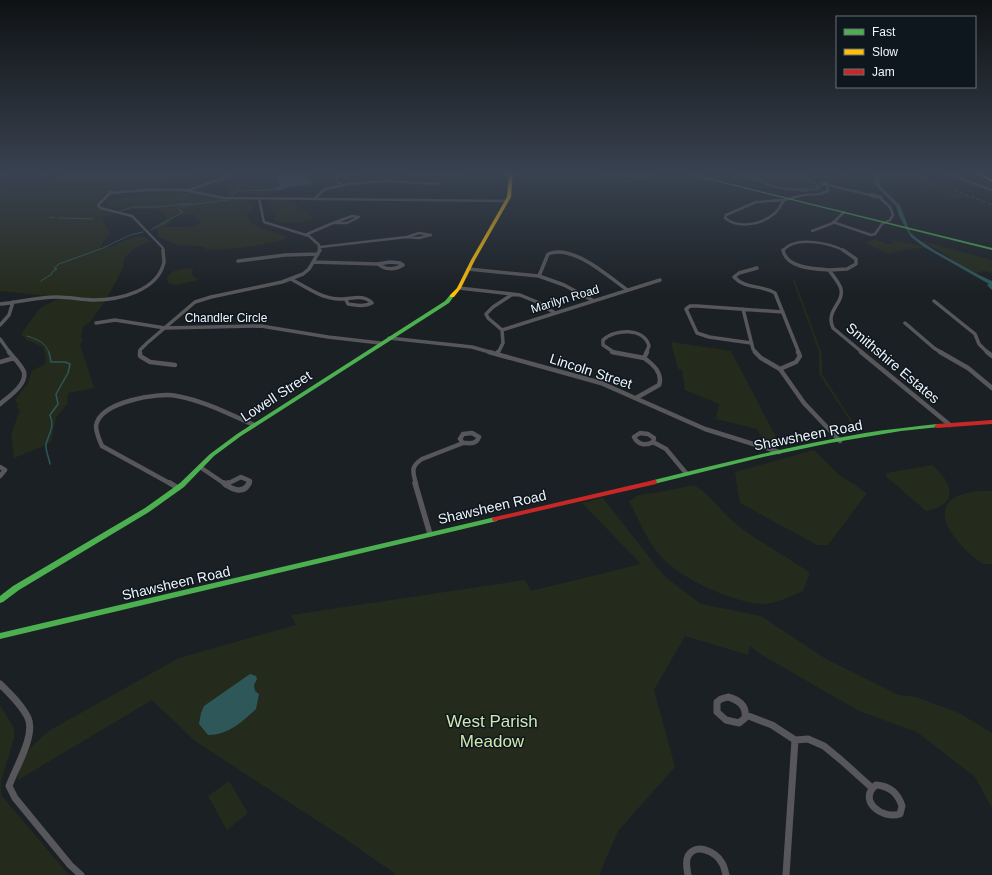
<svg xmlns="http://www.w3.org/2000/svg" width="992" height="875" viewBox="0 0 992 875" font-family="Arial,sans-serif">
<rect width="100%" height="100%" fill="#1b2024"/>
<path fill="#252b1c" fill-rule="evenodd" d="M72,172H160L193,176L154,189L109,191L96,204L97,208L114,214L102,218L110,233L102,244L101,248C117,249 138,226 151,242C139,245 122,253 123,268L107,298L91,321L83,327L81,338L83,340L80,344L94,388L68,393L67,404L56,418L51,442L44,446L14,458L11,435L20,410L17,407L18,404L15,400L28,383L32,371L45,364L46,357L43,347L27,340L21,334L40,308L64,296H46L0,291V187L50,180Z
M409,172L507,173H466L465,178L412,177L409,173L374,178Z
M742,172H792L807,178V179L802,178L820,189L793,190L771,184L744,174Z
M869,172H907L971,197L948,199C938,191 925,184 912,181C902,180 893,181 883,180L885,177Z
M243,184L274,188L278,191C276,192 274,194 272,195C260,200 245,186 233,196H228L226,190C230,184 236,184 243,184Z
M181,192L215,199L244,200L252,206L247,216C253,231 277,230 287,237L281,241L242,248L208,250L201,246L178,245L158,237V230L152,228L166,219V215C154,206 134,209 120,211L124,208L110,207L108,205V203L129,196ZM193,214L202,223L189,227H165L171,222L170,220L175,216Z
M280,200C292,200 299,207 307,212V214L311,215L314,219C304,223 282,226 273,219L276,216L273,215L274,213H272L271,206L266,203V202Z
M875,239L887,244L894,243L890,240L919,245L923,248L908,249L889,254L865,243Z
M922,241L992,260V273L984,271L976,273L949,259L951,258Z
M189,268L193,270L192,275L198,280L176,285L168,283C164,270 180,270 189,268Z
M793,281H795L822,354V374L860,433H858L819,374V352Z
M671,342L731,351L780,445L762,444L765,442L757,429L716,419L719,404L685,390L682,370L678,369Z
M814,450L838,474L867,493L828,545H817L740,503L735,472Z
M932,465C953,482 960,505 926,511L886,476L887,473Z
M694,485C711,495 721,512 736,524C760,543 786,556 810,573L803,591C791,596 776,604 762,604C734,603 676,577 659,554C646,539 638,518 629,501L639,495L660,492Z
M981,491H992V564H983C951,542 917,496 981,491Z
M603,498L664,576L701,604L761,616L826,659L899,695L916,697L959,713L992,733V808L975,777L917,732L859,711L762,655L750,646L748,655L685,636L654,690L675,767L618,831L599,875H397L344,838L195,741L152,700L18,780C18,758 35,741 52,729L179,658L296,625L291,615L525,580L531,591L641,564L582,503Z
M0,705L14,728V739L1,781V795L69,875H0Z
M229,781L248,813L227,830L208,796Z"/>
<path fill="#2e575a" d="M287,172H315L305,176L313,184L290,187L278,191L274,188L280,185L277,181V178Z
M629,172H648L655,176C650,180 610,177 603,174Z
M738,172C747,171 766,183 777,186C788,189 798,188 809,188L808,190L817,188L816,185L796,172H801L802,174L820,186L821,189L803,192L772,188L757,181L743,176Z
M817,172C825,172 834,174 843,173C858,172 866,170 881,176L883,178L880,180V186L900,205L910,232L915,237L934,250L979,275L992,281V290L987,285L989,284L924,247L911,237L899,216L896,206L873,183L874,175L859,172L846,175Z
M250,674L256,676L257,679L254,685L255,691L259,694L256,709C242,722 228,735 208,735L199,724L201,713L204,706Z"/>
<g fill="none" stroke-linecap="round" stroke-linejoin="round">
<path stroke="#2e575a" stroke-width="1" d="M232,196L237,191L276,190
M120,211L133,207H158L191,203
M50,217L55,218
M58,218L93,219
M151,230L183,212L178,209L181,206L228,200
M41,281L52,274V272L57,269L54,268L59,264L103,248L130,235L143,232
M27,336C36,339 46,342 49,353"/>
<path stroke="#2e575a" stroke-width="1.5" d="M49,352L51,362H65L70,364L68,373L56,394L58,404L50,415C55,427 49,433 46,444C45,450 49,458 50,464"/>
<path stroke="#57565a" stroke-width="2.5" d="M942,172L992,190
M0,174L14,172
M42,175L41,173L43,172
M341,185L336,180L337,177L358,172
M830,185L822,184L827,183L832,186L870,195
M189,190L227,177L233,172
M111,192L98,205L100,208L132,216L163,248V251
M109,193L147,190H183L224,198L507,201
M871,194L881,197H874L870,195Z
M259,199L264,222L309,236L319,245V251
M314,199L325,189L349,184L386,181L439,184
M784,200C781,204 779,210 775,213C762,225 738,229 725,218L726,215L756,202Z
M784,200L804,195L820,194L828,191L827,185
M352,216L359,217L347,223H333Z
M833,222L871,235L875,234L882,224L890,220L893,215L890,207L879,197
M812,231L833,223L844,212
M419,233L431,235L419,238L407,237Z
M305,235L333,223
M320,247L407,237
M783,251C794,235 830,243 845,251"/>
<path stroke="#57565a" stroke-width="3.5" d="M783,250C786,268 814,269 829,270
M238,261L285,255L318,254
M313,262L378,264
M390,262L400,263L403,265C395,270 385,270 378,264Z
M757,268L739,273L734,277C745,289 762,285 775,293L799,353
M468,269L539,276L564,285L594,301
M829,270L847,269L856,264V259L843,250
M829,270C833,276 839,282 841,289C844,304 825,310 833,328L863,353
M539,276L548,254C573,244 608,276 627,290
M291,279C306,287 322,299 340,299C350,300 363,293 372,303C364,307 356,305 348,304L346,300
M459,288L520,295L537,302L555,313
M934,301L975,334L979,344L988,353
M0,304C19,302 38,297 57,297C70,297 82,300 94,300C119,300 158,291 164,262C164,258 163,254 163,250
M743,309L753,349L756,353
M96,323L115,320L165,328L261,326L328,337L380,343
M905,323L934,348L942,353
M0,325L9,315L13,302
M502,330L488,318L486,314L493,307L513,294
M389,338L472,347L493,353
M0,339L10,353
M751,343L709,337L697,333L686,309L690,306H697L783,312
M140,353V350L147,343L195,302L211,297L282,282L303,274L309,269L320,250
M498,353L503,343L502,330L660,280
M615,353L603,345V340C614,329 644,327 649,346L646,353"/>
<path stroke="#57565a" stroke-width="4.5" d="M140,352V356L150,362L175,365
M489,352L601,383L705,429L779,452
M612,352L644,358
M755,352L761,358L780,369L804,403L840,441
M861,352L950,425
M940,352L968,368L992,388
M987,352L992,356
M497,354L498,352
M644,358L647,352
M0,362L14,358
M780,369L796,362L800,356L798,352
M636,398L659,385C663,374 653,364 644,358
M0,404C8,397 27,385 24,372C22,366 13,357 9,352
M472,433L479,437C476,445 470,443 463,443L460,439L463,434Z
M640,433L648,434L654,438L653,442C646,446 638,445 634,437Z
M653,442L666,449L686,473
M0,467L5,470L0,476
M200,467L225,484
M171,484L102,446C99,439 96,433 96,426C99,402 158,392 177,396C204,401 229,414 254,425
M227,484L241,477L250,481L249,484
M416,484C413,472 410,467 422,459L463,443"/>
<path stroke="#57565a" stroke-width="5.5" d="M170,483L178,488
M224,483L226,485
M415,483L430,534
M226,485C234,490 244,494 249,483
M226,485L228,483"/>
<path stroke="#57565a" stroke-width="7" d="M0,684C10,694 22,705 28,718C36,735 15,769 9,786L15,798L70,865L81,875
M728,697C739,700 747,706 745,718L739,723L726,720L717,712V702L721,699Z
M746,715L772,725L795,740L808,739L824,746L841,760L871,787
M876,785C890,786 898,793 902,806L900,814C882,820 857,800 876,785Z
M688,875C687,869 685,862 688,856C696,842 716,852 722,863C724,866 725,871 726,875
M786,875L795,740"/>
<path fill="#4caf50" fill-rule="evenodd" d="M679,172H683L992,248V250Z
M450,295H452L454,296L449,303L241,436L214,456L184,487L149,512L19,590L3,602L0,603V596L13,586L145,508L180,483L210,454L237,434L445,301Z
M937,424L939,425L940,426L939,427L901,431L830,443L759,458L654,484L651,482L654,480C724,463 794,445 865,433C889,429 913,427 937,424Z
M495,517H497L498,519L497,521L0,639V633Z"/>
<path fill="#ffc107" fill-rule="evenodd" d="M509,172H513L511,197L475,260L461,288L454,297H450V295L457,288L471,260L507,197Z
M975,172H978L992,180V182Z"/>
<path fill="#c62828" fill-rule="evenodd" d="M992,420V424L937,428L934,426L937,424Z
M654,480H656L657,482L656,484L495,521H493L492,519L493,517H495Z"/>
<path stroke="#57575b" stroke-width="1" stroke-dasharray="3 3" stroke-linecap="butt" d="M910,172L992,205"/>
</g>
<linearGradient id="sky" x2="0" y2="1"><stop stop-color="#0f1214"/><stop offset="0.59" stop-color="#394250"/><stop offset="1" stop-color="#394250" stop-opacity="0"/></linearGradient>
<rect width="992" height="294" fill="url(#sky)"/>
<g text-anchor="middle" stroke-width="3" stroke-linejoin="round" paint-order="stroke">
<g font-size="12" fill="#eff5fb" stroke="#0e171e">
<text transform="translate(565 299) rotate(-17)" y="4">Marilyn Road</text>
<text x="226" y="322">Chandler Circle</text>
</g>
<g font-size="14" fill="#eff5fb" stroke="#0e171e">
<text transform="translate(893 363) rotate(40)" y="5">Smithshire Estates</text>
<text transform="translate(591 371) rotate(18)" y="5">Lincoln Street</text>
<text transform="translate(276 396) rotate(-33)" y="5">Lowell Street</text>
<text transform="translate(808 435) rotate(-11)" y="5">Shawsheen Road</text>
<text transform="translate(492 507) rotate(-13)" y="5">Shawsheen Road</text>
<text transform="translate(176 583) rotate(-13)" y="5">Shawsheen Road</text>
</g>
<g font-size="17" fill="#d2e8af" stroke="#0e171e">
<text x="492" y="727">West Parish<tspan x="492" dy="20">Meadow</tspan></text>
</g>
</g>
<rect x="836" y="16" width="140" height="72" fill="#0e171e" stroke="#687076"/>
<rect x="844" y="29" width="20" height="6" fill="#4caf50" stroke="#687076"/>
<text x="872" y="36" font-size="12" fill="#eff5fb">Fast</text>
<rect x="844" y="49" width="20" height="6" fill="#ffc107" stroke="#687076"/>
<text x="872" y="56" font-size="12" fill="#eff5fb">Slow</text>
<rect x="844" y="69" width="20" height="6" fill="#c62828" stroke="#687076"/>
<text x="872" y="76" font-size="12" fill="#eff5fb">Jam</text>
</svg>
